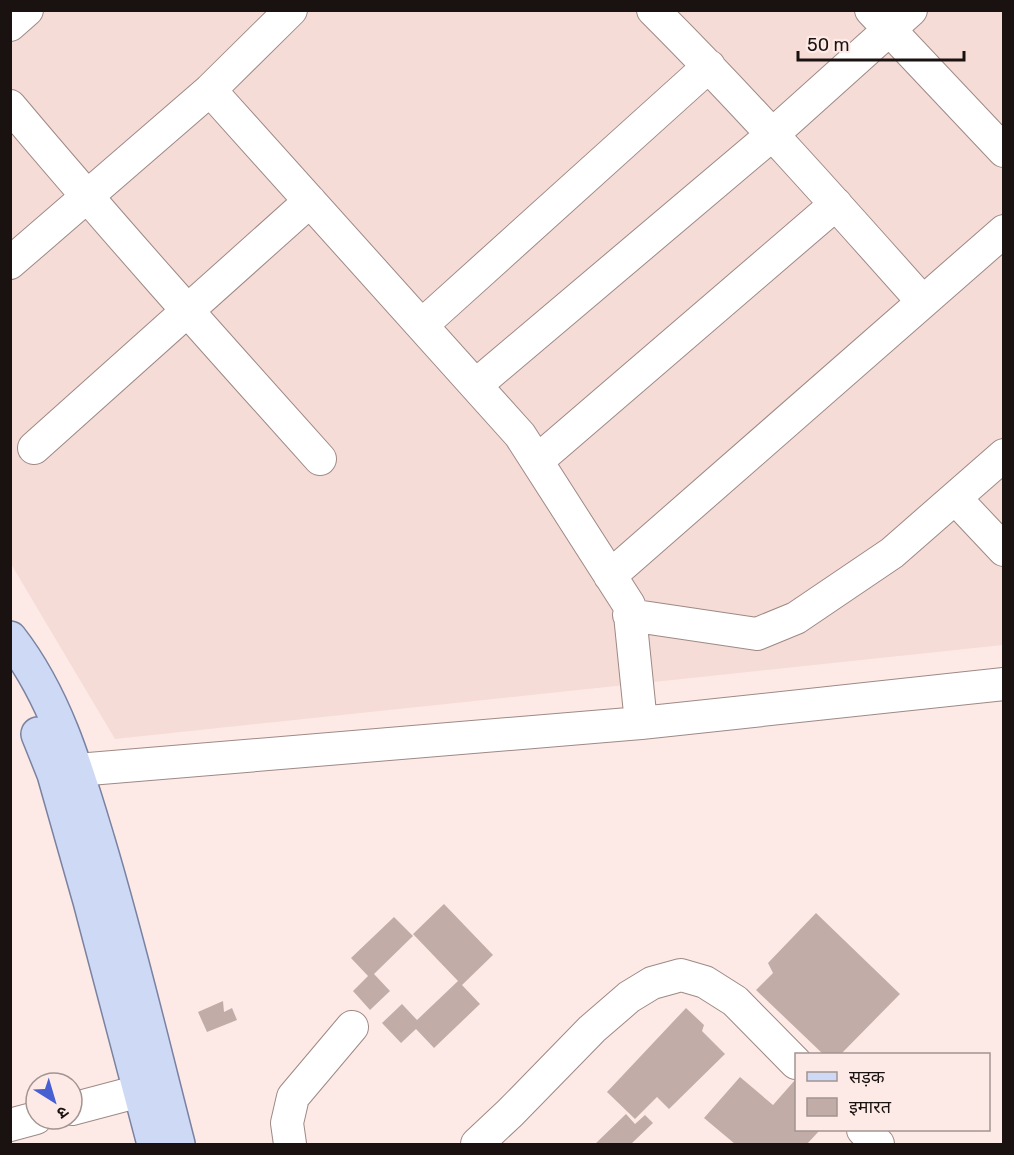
<svg xmlns="http://www.w3.org/2000/svg" width="1014" height="1155" viewBox="0 0 1014 1155" font-family="Rubik,'Noto Sans Devanagari',sans-serif">
<rect width="100%" height="100%" fill="#fdeae6"/>
<path fill="#f6dcd7" d="M10,11H1003V645L115,739L11,564Z"/>
<path fill="#c2aca7" d="M444,904L493,955L462,985L480,1004L434,1048L416,1029L401,1043L382,1023L402,1004L417,1020L458,981L413,934Z
M816,913L900,994L841,1054H823L756,990L773,973L768,963Z
M394,917L413,936L374,974L390,991L370,1010L353,991L368,976L351,958Z
M223,1001L224,1012L232,1008L237,1020L207,1032L198,1012Z
M686,1008L704,1025L702,1031L725,1054L669,1109L657,1097L635,1119L607,1092Z
M740,1077L773,1105L795,1080L796,1082V1130H820L807,1144H735L704,1118Z
M626,1114L635,1124L645,1115L653,1123L631,1144H595Z"/>
<g fill="none" stroke-linecap="round" stroke-linejoin="round">
<g stroke="#9e8984" stroke-width="34">
<path id="minor" d="M653,10C747,104 835,203 923,302
M871,10L1004,151
M10,25L27,10
M210,90L520,435L629,605L641,723
M10,106C111,226 215,342 320,459
M10,263L210,90L291,10
M422,325L709,66
M476,385L773,134L911,10
M34,448L310,201
M537,461L836,204
M955,498L1004,550
M610,576L1004,231
M629,615L757,634L796,618L892,553L1004,455
M54,774L77,770L641,723L1004,684
M72,1109L140,1091
M10,1125L36,1118
M863,1130L878,1144
M290,1144L287,1123L293,1097L352,1027
M477,1144L510,1113L592,1029L629,997L652,983L681,975L705,982L735,1001L796,1063"/>
</g>
<g stroke="#7a82a1" stroke-width="36">
<path id="major" d="M10,638C56,697 77,771 98,841C128,941 152,1043 178,1144
M38,734L54,774L90,901L154,1144"/>
</g>
<use href="#minor" stroke="#fff" stroke-width="32"/>
<use href="#major" stroke="#ced9f5" stroke-width="33"/>
</g>
<rect width="1014" height="1155" fill="none" stroke="#1a1211" stroke-width="24"/>
<rect x="795" y="1053" width="195" height="78" fill="#fdeae6" stroke="#a29491" stroke-width="1.5"/>
<rect x="807" y="1072" width="30" height="9" fill="#ced9f5" stroke="#a29491" stroke-width="1.5"/>
<text x="849" y="1083" font-size="18" fill="#1a1211">सड़क</text>
<rect x="807" y="1098" width="30" height="18" fill="#c2aca7" stroke="#a29491" stroke-width="1.5"/>
<text x="849" y="1113" font-size="18" fill="#1a1211">इमारत</text>
<g transform="translate(54 1101) rotate(143)"><circle r="28" fill="#fdeae6" stroke="#a29491" stroke-width="1.5"/>
<path d="M0-4.5L10 22L0 15L-10 22Z" fill="#475fd3"/>
<text y="-9" font-size="16" font-weight="bold" text-anchor="middle" fill="#1a1211">उ</text>
</g>
<path d="M798 51v9h166v-9" fill="none" stroke="#1a1211" stroke-width="3"/>
<text x="807" y="51" font-size="18" fill="#1a1211" stroke="#fdeae6" stroke-width="4.5" paint-order="stroke">50 m</text>
</svg>
